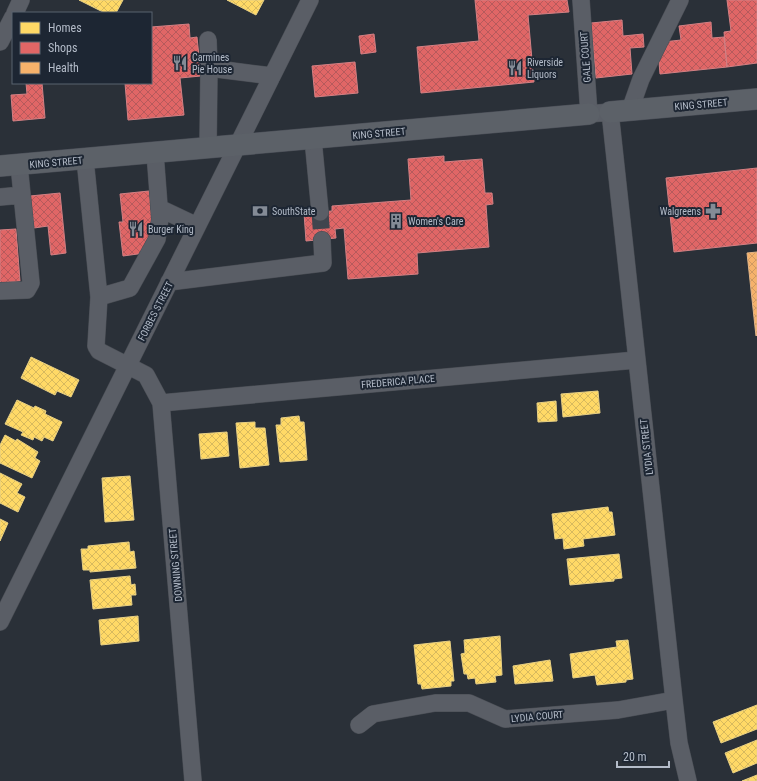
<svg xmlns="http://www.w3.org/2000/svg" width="757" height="781" viewBox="0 0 757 781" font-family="'Roboto Condensed',sans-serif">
<defs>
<pattern id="homes-cross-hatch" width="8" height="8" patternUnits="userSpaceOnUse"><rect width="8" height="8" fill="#ffd966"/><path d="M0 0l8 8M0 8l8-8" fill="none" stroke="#d7b95e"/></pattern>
<pattern id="shops-cross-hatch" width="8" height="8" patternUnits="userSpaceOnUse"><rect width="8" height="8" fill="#e06666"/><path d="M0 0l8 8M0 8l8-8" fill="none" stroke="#b65a5c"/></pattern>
<pattern id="health-cross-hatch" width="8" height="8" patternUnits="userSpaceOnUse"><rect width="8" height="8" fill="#f6b26b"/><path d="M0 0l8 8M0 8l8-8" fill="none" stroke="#d09a62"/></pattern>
</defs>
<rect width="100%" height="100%" fill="#2a3038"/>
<path fill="url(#homes-cross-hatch)" stroke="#e8d084" d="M79,0H123L116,13H105Z
M227,0H264L256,15Z
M31,357L79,380L71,397L57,391L55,395L21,378Z
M598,391L600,413L563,417L561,394Z
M17,400L34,408L35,406L46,411L45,414L62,422L53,441L44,437L42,441L34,437L33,440L21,435L23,432L5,424Z
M556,401L557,421L538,422L537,403Z
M299,416L300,422H304L307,460L280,462L276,425H281V418Z
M255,422V428H265L269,465L240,468L236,423Z
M227,432L229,456L201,459L199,434Z
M5,435L16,441L17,439L38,452L35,458L40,461L32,478L0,463V445Z
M0,473L22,484L17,493L25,497L18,512L0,503Z
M130,476L134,520L105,522L102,478Z
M608,507L609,512H612L615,535L583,539L584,546L564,549L563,538L555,539L552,514Z
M0,519L8,523L0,541Z
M129,542L130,552L134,551L136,568L90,572V570H83L81,549H88V546Z
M619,554L622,578L614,579V581L570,585L567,559Z
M130,576L131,585L135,584L136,595H131L132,605L93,609L90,580Z
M138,616L139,641L101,645L99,620Z
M500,636L502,675L495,676L496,682L476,684L475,678L468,679L467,674H464L461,654L465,653L464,640Z
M628,640L633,679L626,680V682L597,685L595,675L573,678L570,654L617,647L616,641Z
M450,641L454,681H451V686L422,689L421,684H418L414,645Z
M550,660L553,681L515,684L513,666Z
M757,705V729L721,743L713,722Z
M757,740V763L733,773L725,753Z
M757,775V781H742Z"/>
<path fill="url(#shops-cross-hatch)" stroke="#d38084" d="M475,0H567L569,12L528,15L534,82L421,93L417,47L479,41Z
M727,0H757V63L727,67L724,32L731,31Z
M622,20L623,36L643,34L644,47L630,48L632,74L596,78L591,23Z
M711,22L712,38L724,37L727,67L660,74L658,50L663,42L681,40L679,26Z
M189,24L190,38L197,37L201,76L180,78L184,115L128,120L125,83H151V27Z
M374,34L376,52L361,54L359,36Z
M355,62L358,93L315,97L312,66Z
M26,83H42L45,118L13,121L11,95L27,94Z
M444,156V162L482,159L485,193H492L493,204L486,205L489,247L417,253L418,274L348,279L344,228L335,229L336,238L306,241L304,213L332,211V206L411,200L408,159Z
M757,168V243L674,252L666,178Z
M149,191L154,235L145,253L123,256L119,222H123L120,194Z
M60,193L66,253L51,255L48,226L34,228L30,196Z
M16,229L20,281L0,283V230Z"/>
<path fill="url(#health-cross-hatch)" stroke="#e2b587" d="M757,252V335L756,336L747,253Z"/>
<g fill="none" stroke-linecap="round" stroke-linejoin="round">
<path stroke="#3f454e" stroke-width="17" stroke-dasharray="17 8" stroke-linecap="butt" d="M320,212L322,240"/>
<g stroke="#484c53" stroke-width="18">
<path id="minor" d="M581,0L589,114L610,112L674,700L679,743L688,781
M15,13L21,0
M208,40L209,68
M0,42L13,17
M630,110L641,79L680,0
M313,139L320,212
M208,148L209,68L272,76
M85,159L99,297L96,346L99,351L146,375L161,403L193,781
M0,197L22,195
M159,208L197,226
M169,282L323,263L322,240
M0,291L27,290L31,283L19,165
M99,297L130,288L157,239L160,219L155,153
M161,403L636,360
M0,622L310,0
M359,725L373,714L435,703H469L505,719L618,710L674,700"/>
</g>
<g stroke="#484c55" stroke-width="22">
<path id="major" d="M610,112L757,99
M0,166L589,114"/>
</g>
<use href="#minor" stroke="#5a5e66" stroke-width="17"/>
<use href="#major" stroke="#5c6168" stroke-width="21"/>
</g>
<defs>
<g id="restaurant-bare" transform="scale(1.2)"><path d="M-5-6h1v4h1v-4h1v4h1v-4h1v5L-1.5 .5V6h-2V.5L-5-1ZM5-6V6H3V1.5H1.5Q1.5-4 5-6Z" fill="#848b96" stroke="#1d2633" stroke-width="2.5" paint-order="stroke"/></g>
<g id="bank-bare" transform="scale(1.2)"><path d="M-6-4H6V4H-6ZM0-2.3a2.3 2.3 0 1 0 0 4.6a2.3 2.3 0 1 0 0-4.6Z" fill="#848b96" stroke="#1d2633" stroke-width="2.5" paint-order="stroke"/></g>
<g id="pharmacy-bare" transform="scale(1.2)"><path d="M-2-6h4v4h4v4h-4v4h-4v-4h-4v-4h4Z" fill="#848b96" stroke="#1d2633" stroke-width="2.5" paint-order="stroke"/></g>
<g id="building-bare" transform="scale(1.2)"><path d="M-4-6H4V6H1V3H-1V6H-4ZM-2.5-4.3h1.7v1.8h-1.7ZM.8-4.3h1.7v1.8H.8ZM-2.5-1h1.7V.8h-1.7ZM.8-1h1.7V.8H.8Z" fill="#848b96" stroke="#1d2633" stroke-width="2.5" paint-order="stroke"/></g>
</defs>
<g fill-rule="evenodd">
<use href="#restaurant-bare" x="180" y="63"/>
<use href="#restaurant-bare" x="515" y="68"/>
<use href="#bank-bare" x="260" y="211"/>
<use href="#pharmacy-bare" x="713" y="211"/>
<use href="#building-bare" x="396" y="221"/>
<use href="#restaurant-bare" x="136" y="229"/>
</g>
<g text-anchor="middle" stroke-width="4" stroke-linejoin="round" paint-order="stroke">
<g font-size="10" fill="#b4bcc9" stroke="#1d2633" text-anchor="start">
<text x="192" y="61">Carmines<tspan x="192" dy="12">Pie House</tspan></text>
<text x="527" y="66">Riverside<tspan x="527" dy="12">Liquors</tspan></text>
<text x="272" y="215">SouthState</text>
<text x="701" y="215" text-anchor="end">Walgreens</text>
<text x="408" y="225">Women's Care</text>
<text x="148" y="233">Burger King</text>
</g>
<g font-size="10" fill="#b4bcc9" stroke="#1d2633">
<text transform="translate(585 57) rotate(-94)" y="4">GALE COURT</text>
<text transform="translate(701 104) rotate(-5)" y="4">KING STREET</text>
<text transform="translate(379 133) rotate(-5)" y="4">KING STREET</text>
<text transform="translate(56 162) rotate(-5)" y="4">KING STREET</text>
<text transform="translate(155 311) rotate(-63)" y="4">FORBES STREET</text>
<text transform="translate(398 381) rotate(-5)" y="4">FREDERICA PLACE</text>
<text transform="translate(646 447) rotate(-96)" y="4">LYDIA STREET</text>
<text transform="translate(175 565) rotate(-95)" y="4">DOWNING STREET</text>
<text transform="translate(537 716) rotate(-5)" y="4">LYDIA COURT</text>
</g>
</g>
<rect x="12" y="12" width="140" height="72" fill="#1d2633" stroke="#59626f"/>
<rect x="20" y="22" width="20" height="12" fill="#ffd966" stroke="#59626f"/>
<text x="48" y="32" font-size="12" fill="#b4bcc9">Homes</text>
<rect x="20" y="42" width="20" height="12" fill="#e06666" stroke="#59626f"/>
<text x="48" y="52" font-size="12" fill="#b4bcc9">Shops</text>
<rect x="20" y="62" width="20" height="12" fill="#f6b26b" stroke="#59626f"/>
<text x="48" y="72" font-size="12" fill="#b4bcc9">Health</text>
<path d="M617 761v6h52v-6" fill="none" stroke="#b4bcc9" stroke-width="2"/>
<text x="623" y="761" font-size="12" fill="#b4bcc9" stroke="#1d2633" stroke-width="3" paint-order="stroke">20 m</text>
</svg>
